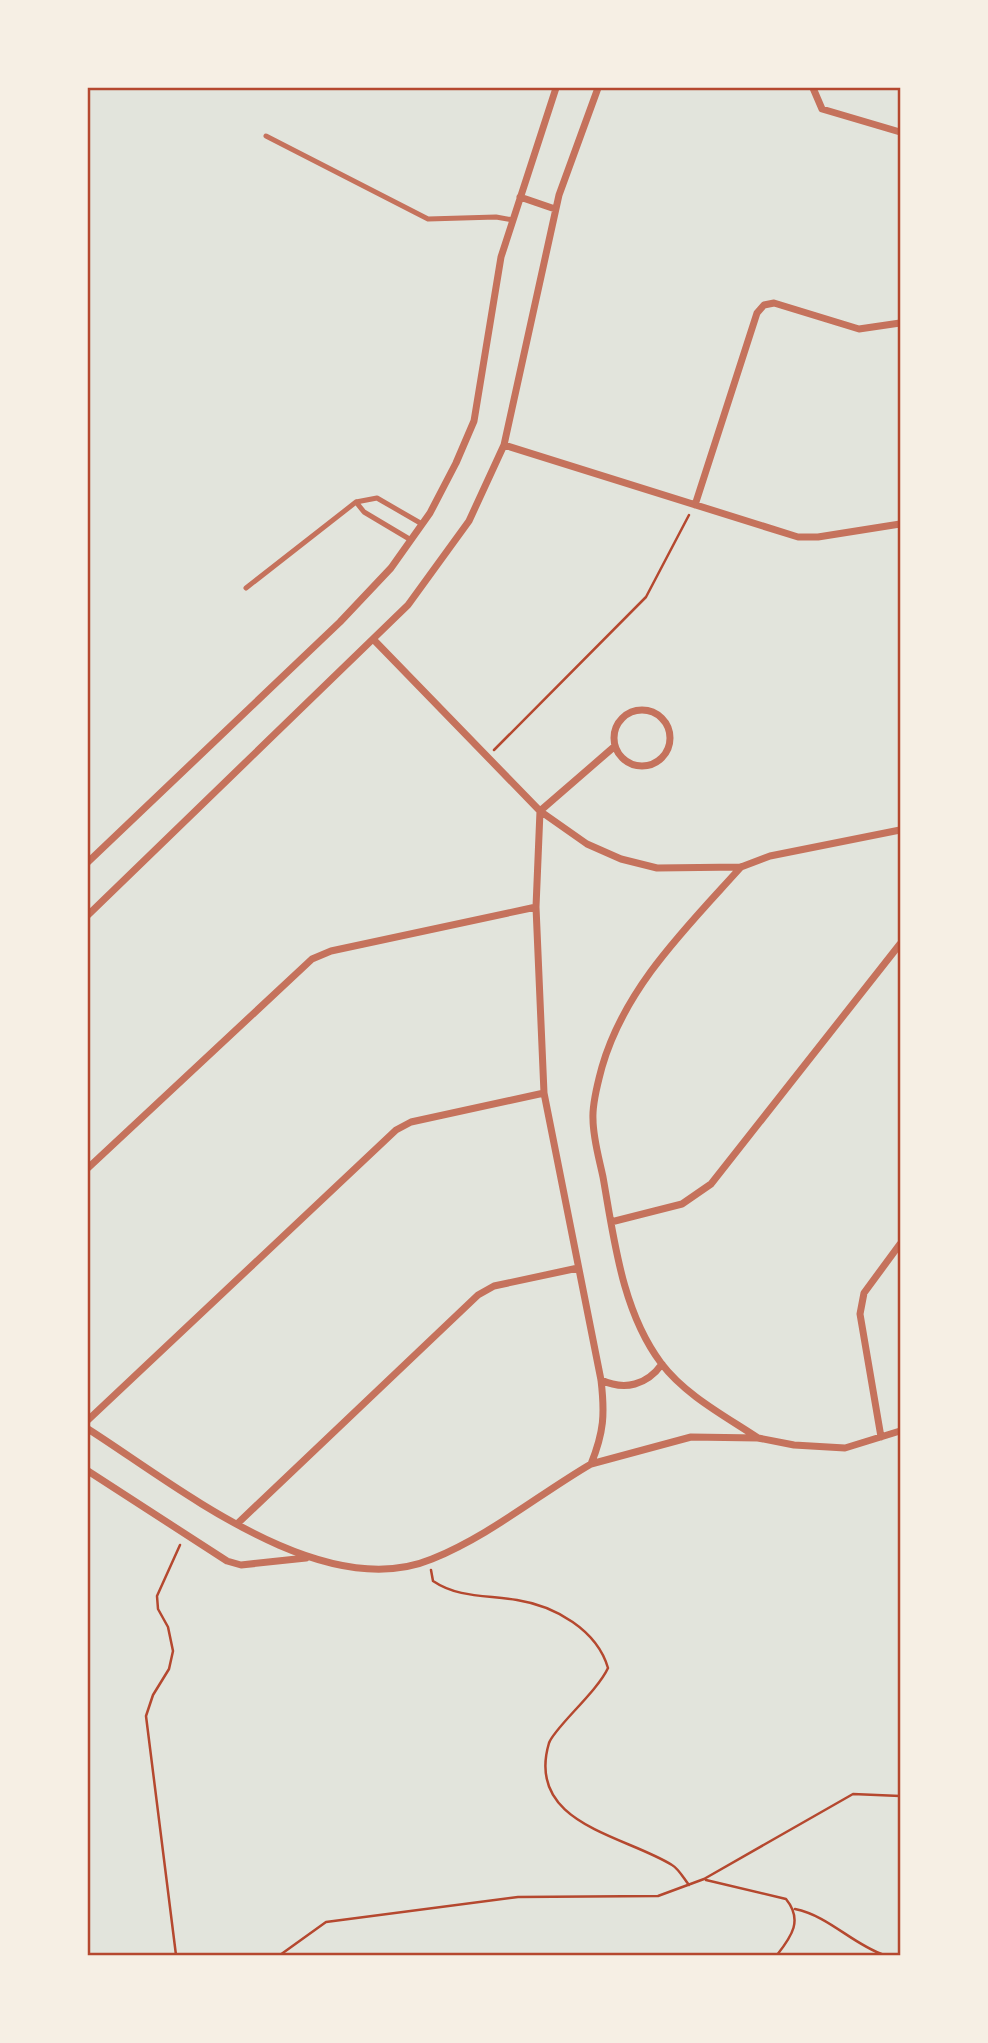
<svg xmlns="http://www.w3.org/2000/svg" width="988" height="2043" viewBox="0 0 988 2043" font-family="Helvetica,sans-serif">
<rect width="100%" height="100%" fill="#f6efe4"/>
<path fill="#e2e4dc" d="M88,88H900V1955H88Z"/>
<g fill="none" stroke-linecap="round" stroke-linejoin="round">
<path stroke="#b5482f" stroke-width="2.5" d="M494,750L646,597L689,515
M431,1570L433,1581C458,1598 487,1595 517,1600C555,1606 597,1630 608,1668C597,1692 554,1728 549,1743C525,1824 624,1835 672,1865C679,1869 684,1879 689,1885
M706,1880L786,1899C803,1920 792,1936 777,1955
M795,1909C829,1916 852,1944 884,1955
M176,1955L146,1716L153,1695L169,1669L173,1651L168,1627L158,1609L157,1596L180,1545
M280,1955L326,1922L518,1897L658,1896L704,1879L853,1794L900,1796"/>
<path stroke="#c5725c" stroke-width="5" d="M266,136L428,219L496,217L513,220
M356,502L364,512L411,540
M246,588L356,502L377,498L422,524"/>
<path stroke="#c5725c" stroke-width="7" d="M813,88L822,109L900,132
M520,197L555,209
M504,445L798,537H818L900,524
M695,505L757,313L764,305L774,303L859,329L900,323
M373,639L540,811L587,844L621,859L657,868L741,867L770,856L900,830
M614 738a28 28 0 1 1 56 0a28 28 0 1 1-56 0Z
M540,811L536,907L544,1093L601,1380C605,1414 604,1432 591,1464
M540,811L615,746
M88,862L340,622L391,568L430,513L456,463L474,421L501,257L556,88
M741,867C687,927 625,987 602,1067C598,1082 592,1103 593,1119C593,1138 599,1158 603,1177C614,1239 622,1311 661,1363C685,1395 725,1416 758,1438
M88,915L408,605L469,521L504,445L559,195L598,88
M88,1168L312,959L331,951L536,907
M611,1222L682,1204L711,1184L900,944
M601,1380C625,1391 647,1385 662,1364
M88,1420L396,1130L411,1122L544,1093
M88,1429C176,1485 322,1605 432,1559C489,1536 538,1495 591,1464L691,1437L758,1438L794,1445L845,1448L900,1431
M881,1437L860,1314L864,1293L900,1244
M88,1471L227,1561L241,1565L306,1558
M237,1524L478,1295L494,1286L578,1268"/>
</g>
<rect width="988" height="2043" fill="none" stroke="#f6efe4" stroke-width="178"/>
<rect x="89" y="89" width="810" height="1865" fill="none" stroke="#b5482f" stroke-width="2.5"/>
</svg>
